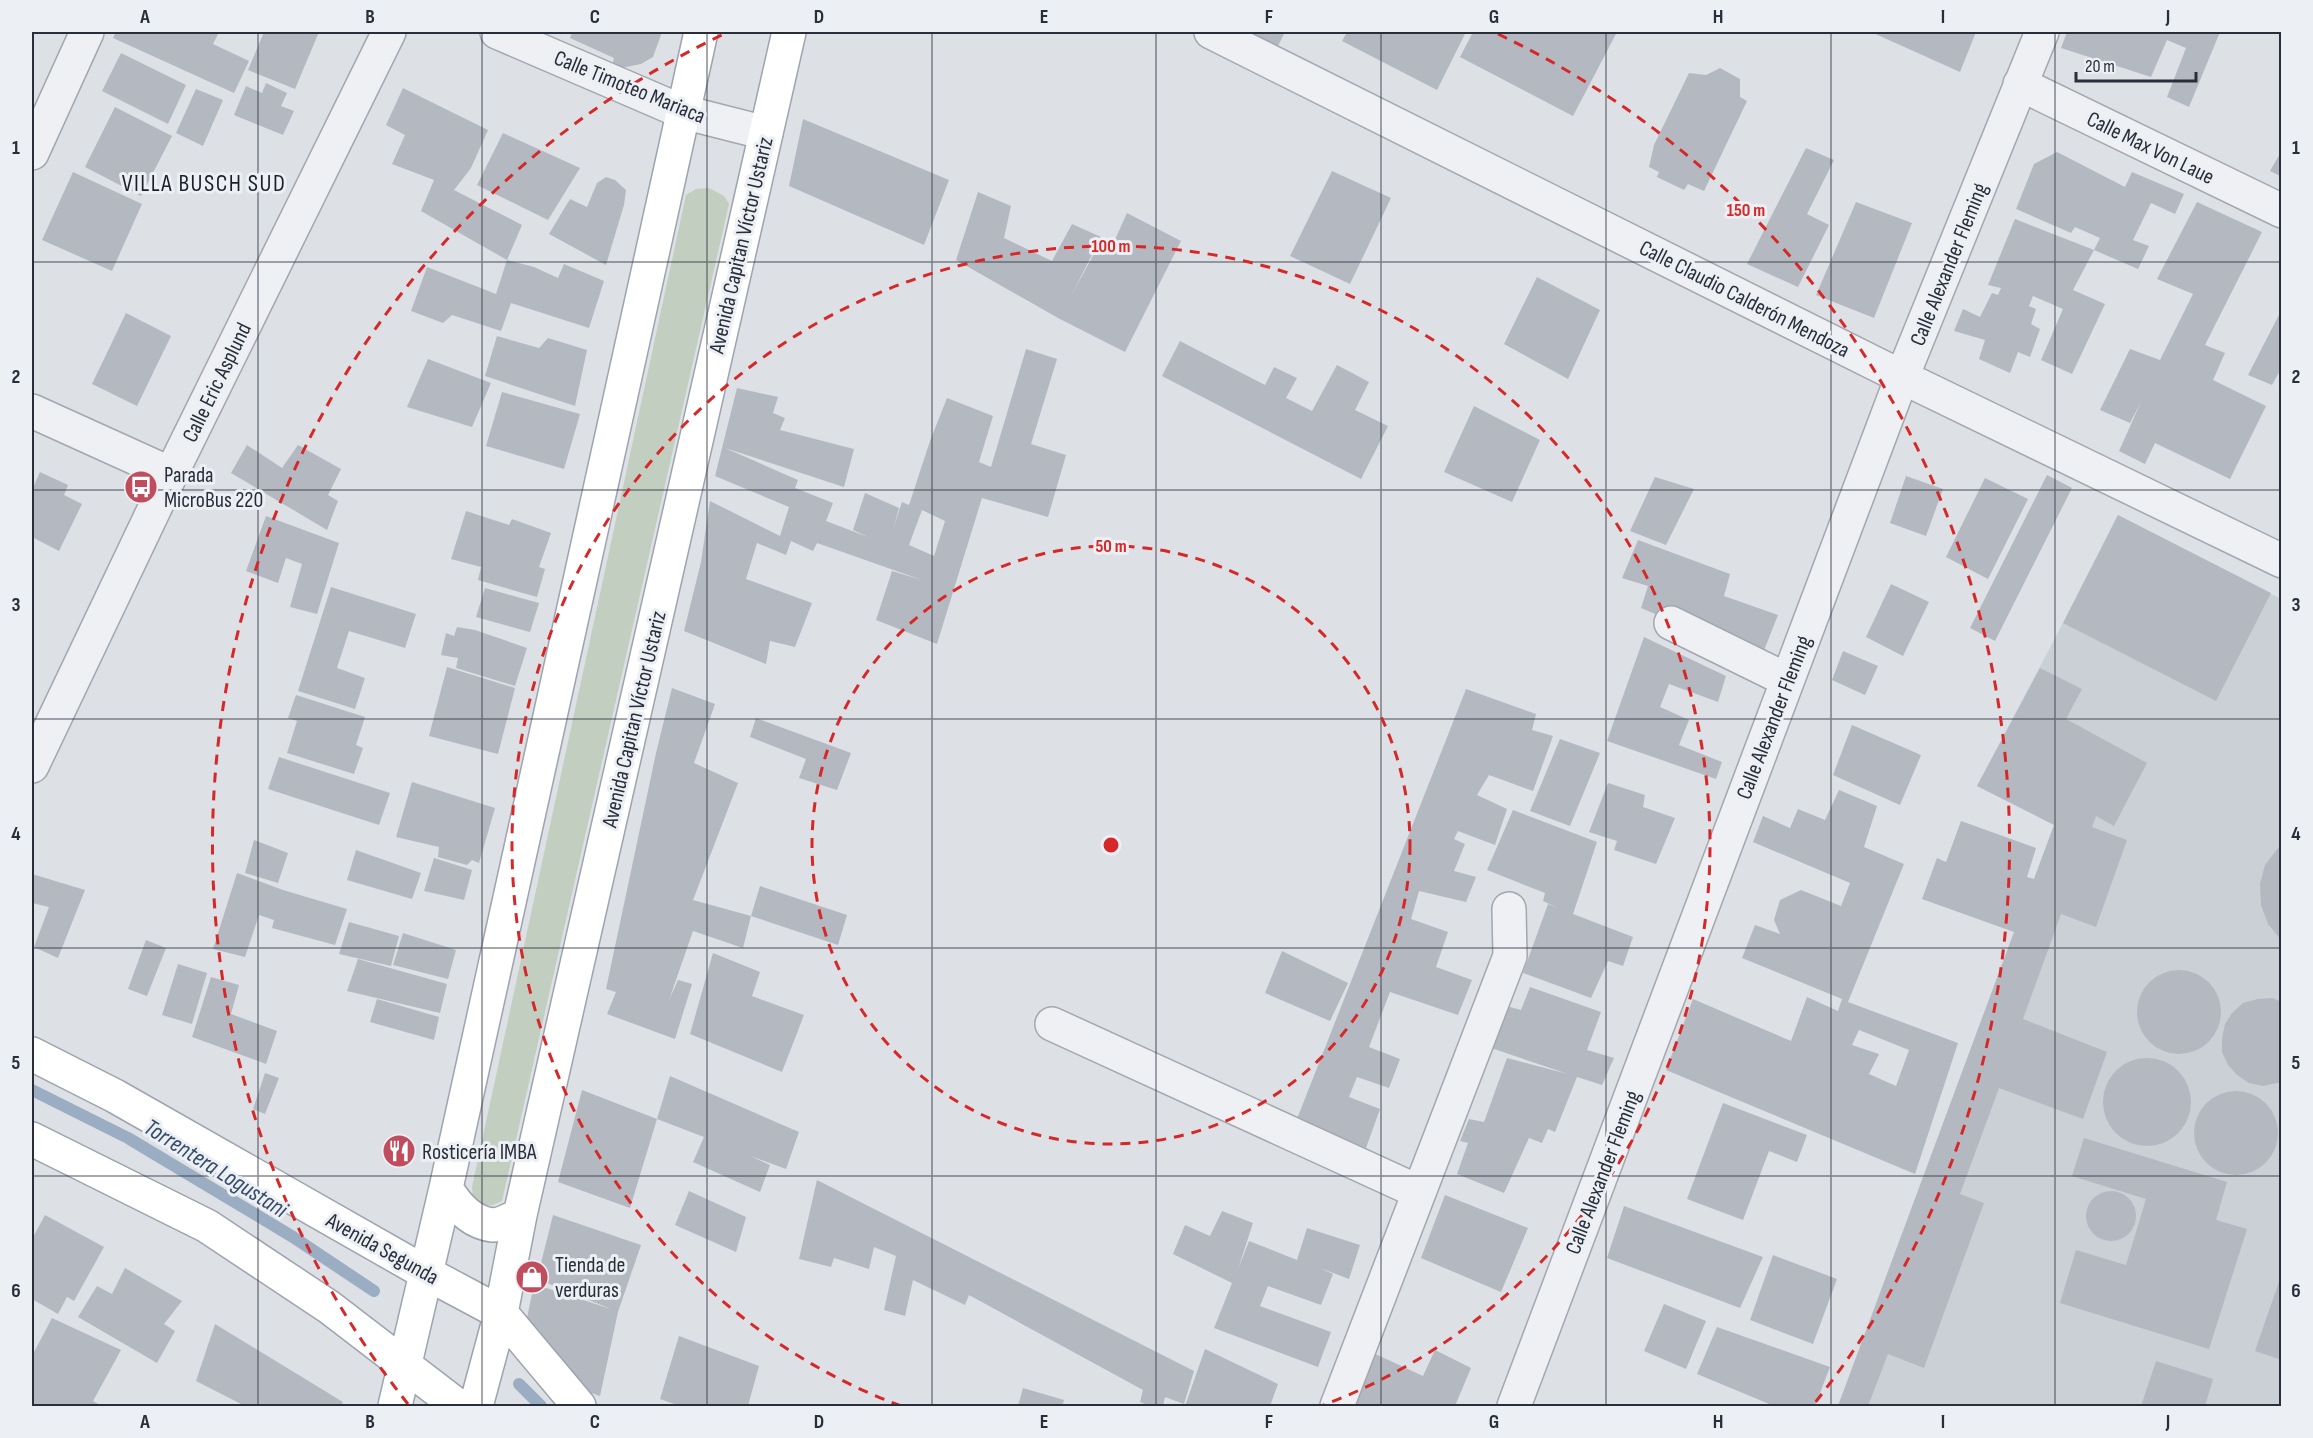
<svg xmlns="http://www.w3.org/2000/svg" width="2313" height="1438" viewBox="0 0 2313 1438" font-family="'Sofia Sans Condensed',sans-serif">
<rect width="100%" height="100%" fill="#dde0e5"/>
<path fill="#cbcfd6" d="M2118,515L2281,599V1406H1838L2054,825L1977,786L2063,623Z"/>
<path fill="#c2cebf" d="M709,188L724,196L729,204L502,1201L493,1205H482L473,1197L472,1187L686,195L696,189Z"/>
<g fill="none" stroke-linecap="round" stroke-linejoin="round">
<path stroke="#9badc2" stroke-width="12" d="M32,1090L128,1138L293,1237L374,1291
M519,1384L541,1406"/>
</g>
<path fill="#b4b9c1" fill-rule="evenodd" d="M116,32H219L213,44L249,61L234,93L113,38Z
M264,32H319L295,89L248,70Z
M572,32H662L653,57L641,64L611,70L614,58L570,38Z
M1247,32H1285L1278,46Z
M1347,32H1466L1437,90L1342,41Z
M1473,32H1617L1573,116L1460,57Z
M1871,32H1976L1960,72Z
M2067,32H2220L2189,107L2167,97L2186,48L2167,40L2151,77L2061,48Z
M121,53L186,85L168,124L102,91Z
M1720,68L1740,79V97L1747,101L1704,191L1688,184L1684,190L1657,177L1659,172L1649,167L1654,145L1689,73L1706,75Z
M266,83L287,93L281,106L294,111L283,135L234,115L246,86L262,93Z
M403,88L488,130L471,168L454,190L522,225L507,260L421,211L434,180L392,164L405,135L386,125Z
M196,89L223,100L203,146L176,133Z
M115,107L172,136L141,196L85,167Z
M803,119L949,180L924,245L789,186Z
M503,133L580,168L548,220L477,185Z
M1806,148L1834,160L1807,214L1829,225L1798,287L1747,264Z
M2282,150V177L2270,171Z
M2057,152L2125,187L2132,172L2184,194L2175,214L2151,203L2133,240L2149,246L2138,269L2094,250L2073,290L2105,304L2072,374L2041,360L2063,309L2033,296L2029,306L2036,309L2031,324L2040,329L2030,357L2018,352L2010,373L1979,359L1985,340L1954,331L1963,309L1980,317L1992,293L1998,295L2001,288L1988,285L2015,219L2094,250L2100,238L2075,227L2071,233L2016,209L2034,164Z
M1332,171L1391,198L1350,284L1290,256Z
M73,172L142,204L112,271L42,240Z
M606,177L615,180L626,190L624,205L606,265L549,234L570,199L587,207L597,183Z
M978,192L1011,206L1004,238L1052,261L1072,224L1101,237L1071,296L1096,250L1108,255L1127,213L1181,241L1125,352L1058,318L956,260Z
M1856,202L1912,223L1874,318L1816,295Z
M2197,202L2262,232L2205,345L2225,353L2213,380L2266,406L2230,479L2155,443L2145,464L2119,451L2141,402L2130,423L2100,410L2130,349L2160,360L2193,294L2157,279Z
M507,260L534,267L558,278L564,264L604,281L589,328L511,303L501,331L452,315L443,323L411,311L427,267L496,294Z
M1537,277L1600,310L1568,379L1504,344Z
M2282,309V367L2272,385L2248,375Z
M126,313L171,336L137,406L92,384Z
M497,336L539,348L548,338L587,350L575,406L485,376Z
M1180,341L1265,385L1274,367L1297,378L1286,398L1312,411L1337,365L1369,382L1355,410L1388,426L1361,479L1162,376Z
M1026,349L1057,359L1031,444L1066,455L1048,517L982,498L937,644L876,620L892,571L922,580L817,543L813,551L791,541L786,555L757,543L746,579L812,603L795,647L770,641L766,664L684,631L701,562L710,501L780,536L789,507L715,476L737,388L778,397L773,413L785,418L780,430L854,449L844,487L725,448L798,480L795,488L833,503L826,521L868,537L853,530L865,493L899,508L893,529L902,502L909,505L930,441L947,398L993,416L979,462L991,467ZM922,510L945,521L934,556L909,545Z
M428,359L491,383L472,427L407,407Z
M502,392L580,414L564,469L486,446Z
M1474,406L1540,440L1512,502L1444,472Z
M247,445L282,468L298,445L341,469L328,495L338,501L327,530L231,473Z
M40,472L68,485L64,495L82,504L59,551L32,537V490Z
M2047,475L2072,488L1995,641L1970,628Z
M1906,476L1943,489L1926,536L1890,523Z
M1655,477L1694,489L1666,545L1630,531Z
M1985,478L2028,499L1988,579L1946,557Z
M466,511L509,525L512,519L551,533L539,567L545,569L537,597L478,580L481,567L451,559Z
M2118,515L2271,593L2216,701L2063,623Z
M266,516L339,543L317,614L290,607L302,564L286,558L278,583L246,571Z
M1638,540L1730,574L1724,596L1778,615L1761,658L1745,651L1748,641L1714,629L1686,627L1641,608L1648,586L1622,578Z
M1891,584L1929,602L1903,656L1866,637Z
M331,587L416,614L405,648L349,631L337,668L365,678L355,709L298,691Z
M485,588L539,603L530,632L476,617Z
M457,627L475,630L527,648L515,686L456,668L458,658L441,655L446,633L454,636Z
M1644,637L1726,676L1718,702L1669,684L1660,707L1689,720L1679,745L1722,762L1716,779L1607,741Z
M1843,651L1878,666L1865,695L1832,680Z
M447,667L515,688L498,754L429,736Z
M2040,668L2082,689L2066,719L2147,763L2114,826L2096,816L2092,827L2127,840L2096,927L2061,914L2023,1019L2107,1052L2083,1119L1999,1088L1960,1194L1984,1203L1924,1368L1888,1354L1868,1406H1838L2014,932L1922,899L1937,858L1946,862L1961,821L2036,848L2027,877L2034,879L2054,825L1977,786Z
M672,688L715,704L694,763L738,783L693,900L751,916L743,948L693,931L669,1000L678,980L692,984L675,1039L607,1014L616,992L606,989L656,753Z
M1466,689L1536,714L1532,730L1553,736L1533,791L1489,775L1477,795L1507,809L1495,845L1458,831L1454,839L1465,844L1454,871L1476,877L1466,902L1419,891L1411,919L1448,932L1436,967L1472,980L1458,1015L1390,992L1369,1047L1400,1059L1389,1088L1357,1077L1349,1097L1380,1109L1366,1148L1295,1124Z
M296,695L365,717L356,745L363,748L354,774L287,753L297,721L288,718Z
M756,718L851,753L837,790L799,778L806,759L750,737Z
M1852,725L1921,755L1900,805L1833,775Z
M1560,739L1600,753L1570,826L1530,811Z
M279,757L390,793L379,825L268,789Z
M412,782L495,808L479,863L472,860L467,865L438,857L439,847L396,837Z
M1608,783L1645,795L1643,807L1675,818L1656,864L1614,850L1617,841L1589,832Z
M1839,790L1877,806L1864,847L1904,864L1848,1002L1958,1043L1915,1174L1666,1070L1693,999L1791,1041L1807,997L1838,1011L1842,999L1742,958L1755,925L1780,934L1774,920L1780,900L1801,890L1841,906L1850,883L1753,842L1763,816L1790,828L1798,809L1825,820ZM1859,1030L1909,1050L1896,1086L1869,1074L1879,1054L1852,1045Z
M1513,810L1597,842L1573,914L1633,937L1623,966L1608,961L1591,998L1523,973L1548,904L1558,908L1543,901L1545,893L1487,870Z
M254,840L288,853L278,883L245,873Z
M2282,843V941L2268,924L2261,905L2260,884L2265,865Z
M356,850L421,873L412,899L347,880Z
M434,858L472,870L464,900L424,891Z
M237,873L283,890L347,909L335,945L272,928L274,920L259,915L245,957L213,949Z
M32,874L85,890L58,958L34,947L49,907L32,903Z
M760,886L847,915L838,945L751,916Z
M349,922L399,936L391,966L339,954Z
M403,933L456,950L448,979L393,965Z
M146,940L166,948L147,996L128,989Z
M1282,951L1348,983L1330,1021L1265,993Z
M713,953L760,972L752,996L804,1015L782,1072L690,1034Z
M358,959L447,984L440,1013L347,991Z
M178,964L207,973L192,1024L162,1015Z
M2137 1012a42 42 0 1 1 84 0a42 42 0 1 1-84 0Z
M211,977L239,985L231,1014L277,1031L266,1064L192,1037Z
M1530,987L1601,1012L1587,1050L1614,1058L1602,1085L1577,1077L1555,1132L1548,1129L1542,1143L1529,1138L1504,1193L1457,1174L1468,1143L1460,1141L1469,1119L1484,1122L1507,1058L1568,1074L1488,1047L1503,1005L1521,1010Z
M2272,998L2282,1002V1082L2263,1086L2249,1083L2237,1075L2228,1065L2222,1052V1038L2225,1024L2232,1013L2243,1003L2258,999Z
M377,999L439,1017L434,1040L370,1022Z
M2103 1102a44 44 0 1 1 88 0a44 44 0 1 1-88 0Z
M265,1073L279,1078L265,1114L253,1109Z
M670,1076L799,1132L786,1169L750,1156L770,1165L760,1192L693,1162L704,1137L657,1119Z
M582,1090L657,1119L630,1208L558,1182Z
M2194 1133a42 42 0 1 1 84 0a42 42 0 1 1-84 0Z
M1723,1103L1807,1135L1797,1162L1769,1151L1743,1220L1687,1199Z
M2084,1138L2227,1182L2216,1220L2247,1229L2209,1349L2060,1303L2076,1250L2126,1265L2146,1199L2072,1176Z
M817,1180L1194,1371L1184,1404L1165,1397L1163,1406H1149L1140,1402L1143,1390L969,1295L965,1305L913,1280L905,1316L884,1310L896,1256L874,1247L869,1269L834,1258L831,1267L799,1259Z
M689,1191L746,1217L736,1252L675,1225Z
M2086 1216a25 25 0 1 1 50 0a25 25 0 1 1-50 0Z
M1445,1195L1528,1228L1501,1292L1421,1258Z
M1624,1206L1763,1257L1740,1308L1607,1258Z
M1222,1211L1253,1223L1238,1269L1249,1241L1297,1260L1307,1228L1360,1245L1349,1279L1320,1268L1333,1274L1321,1305L1268,1286L1260,1306L1331,1332L1318,1367L1214,1328L1232,1283L1173,1254L1185,1225L1210,1236Z
M45,1215L104,1247L74,1301L67,1297L58,1314L32,1299V1239Z
M553,1215L641,1245L618,1312L600,1396L577,1388L526,1323L534,1284L611,1309L537,1279Z
M1773,1255L1837,1279L1813,1344L1750,1320Z
M125,1268L182,1301L164,1324L175,1331L157,1363L78,1317L97,1286L112,1294Z
M2282,1273V1360L2255,1351Z
M1664,1304L1706,1321L1686,1369L1644,1351Z
M52,1318L121,1350L93,1401L102,1406L32,1405V1356Z
M215,1324L343,1402L341,1406H245L196,1381Z
M1717,1327L1830,1367L1815,1406H1774L1697,1374Z
M679,1336L759,1366L748,1406H680L660,1399Z
M1205,1349L1278,1384L1270,1406H1185Z
M1435,1350L1471,1368L1455,1406H1363L1352,1402L1371,1352L1423,1376Z
M2156,1361L2213,1379L2205,1406H2141Z
M1023,1388L1064,1400L1062,1406H1018Z"/>
<g fill="none" stroke-linecap="round" stroke-linejoin="round">
<g stroke="#a3a7ae" stroke-width="36">
<path id="minor" d="M497,32L683,112L766,133
M1211,32L1902,377L2282,561
M2020,84L2282,211
M32,153L87,32
M32,411L171,474
M1671,623L1787,680
M32,766L171,474L389,32
M1052,1024L1419,1192
M1337,1406L1510,956L1509,909
M1514,1406L1902,377L2042,32"/>
</g>
<g stroke="#9da4af" stroke-width="36">
<path id="major" d="M32,1054L115,1096L426,1273L501,1313L579,1406
M32,1139L207,1226L329,1307L458,1406
M446,1188C456,1205 471,1223 493,1225C501,1225 513,1218 520,1215
M395,1406L446,1188L701,32
M476,1406L501,1313L520,1215L789,32"/>
</g>
<use href="#minor" stroke="#eff0f4" stroke-width="33"/>
<use href="#major" stroke="#fff" stroke-width="33"/>
</g>
<path fill="none" stroke="#282e3a" stroke-width="1.5" stroke-opacity="0.55" d="M258,32V1406M482,32V1406M707,32V1406M932,32V1406M1156,32V1406M1381,32V1406M1606,32V1406M1831,32V1406M2055,32V1406M32,262H2282M32,490H2282M32,719H2282M32,948H2282M32,1176H2282"/>
<g fill="none" stroke="#d62828" stroke-width="3" stroke-dasharray="10 8">
<circle cx="1111" cy="845" r="299"/>
<path d="M901 1406A599 599 0 1 1 1321 1406"/>
<path d="M408 1404A898 898 0 0 1 724 34M1498 34A898 898 0 0 1 1814 1404"/>
</g>
<defs>
<g id="bus-disc" transform="scale(1.725)"><circle r="9.5" fill="#bf4d5d" stroke="#eceff3"/><path d="M-5-6H5V4H4V6H2V4H-2V6H-4V4H-5ZM-3.5-4V0h7V-4ZM-3.5 1.2v1.5H-2V1.2ZM2 1.2v1.5H3.5V1.2Z" fill="#fff"/></g>
<g id="restaurant-disc" transform="scale(1.725)"><circle r="9.5" fill="#bf4d5d" stroke="#eceff3"/><path d="M-5-6h1v4h1v-4h1v4h1v-4h1v5L-1.5 .5V6h-2V.5L-5-1ZM5-6V6H3V1.5H1.5Q1.5-4 5-6Z" fill="#fff"/></g>
<g id="shop-disc" transform="scale(1.725)"><circle r="9.5" fill="#bf4d5d" stroke="#eceff3"/><path d="M-5-2.5h2.3a2.7 3.5 0 0 1 5.4 0H5L5.5 6h-11ZM-1.5-2.5h3a1.5 2.3 0 0 0-3 0Z" fill="#fff"/></g>
</defs>
<g fill-rule="evenodd">
<use href="#bus-disc" x="141" y="487"/>
<use href="#restaurant-disc" x="399" y="1151"/>
<use href="#shop-disc" x="532" y="1277"/>
</g>
<g text-anchor="middle" stroke-width="6" stroke-linejoin="round" paint-order="stroke">
<g font-size="22" fill="#282e3a" stroke="#eceff3">
<text transform="translate(630 86) rotate(22)" y="8">Calle Timoteo Mariaca</text>
<text transform="translate(2151 147) rotate(26)" y="8">Calle Max Von Laue</text>
<text transform="translate(740 245) rotate(-77)" y="8">Avenida Capitan Víctor Ustariz</text>
<text transform="translate(1948 264) rotate(-68)" y="8">Calle Alexander Fleming</text>
<text transform="translate(1745 298) rotate(27)" y="8">Calle Claudio Calderón Mendoza</text>
<text transform="translate(216 382) rotate(-64)" y="8">Calle Eric Asplund</text>
<text transform="translate(1773 717) rotate(-69)" y="8">Calle Alexander Fleming</text>
<text transform="translate(633 719) rotate(-77)" y="8">Avenida Capitan Víctor Ustariz</text>
<text transform="translate(1602 1172) rotate(-69)" y="8">Calle Alexander Fleming</text>
<text transform="translate(383 1248) rotate(29)" y="8">Avenida Segunda</text>
</g>
<g font-size="22" fill="#282e3a" stroke="#eceff3" text-anchor="start">
<text x="164" y="482">Parada<tspan x="164" dy="25">MicroBus 220</tspan></text>
<text x="422" y="1159">Rosticería IMBA</text>
<text x="555" y="1272">Tienda de<tspan x="555" dy="25">verduras</tspan></text>
</g>
<g font-size="24" letter-spacing="1.5" fill="#1a1f2a" stroke="#eceff3">
<text x="204" y="191">VILLA BUSCH SUD</text>
</g>
<g font-size="24" font-style="italic" fill="#364d69" stroke="#eceff3">
<text transform="translate(216 1168) rotate(32)" y="8">Torrentera Logustani</text>
</g>
</g>
<circle cx="1111" cy="845" r="9" fill="#d62828" stroke="#eceff3" stroke-width="3"/>
<g font-size="18" text-anchor="middle" font-weight="bold" fill="#d62828" stroke="#eceff3" stroke-width="6" stroke-linejoin="round" paint-order="stroke">
<text x="1746" y="216">150 m</text>
<text x="1111" y="252">100 m</text>
<text x="1111" y="552">50 m</text>
</g>
<rect width="2313" height="1438" fill="none" stroke="#eceff3" stroke-width="66"/>
<path d="M2076 72v9h120v-9" fill="none" stroke="#282e3a" stroke-width="3"/>
<text x="2085" y="72" font-size="18" fill="#282e3a" stroke="#eceff3" stroke-width="4.5" paint-order="stroke">20 m</text>
<rect x="33" y="33" width="2247" height="1372" fill="none" stroke="#282e3a" stroke-width="2"/>
<g font-size="20" text-anchor="middle" font-weight="bold" fill="#282e3a">
<text x="145" y="23">A</text>
<text x="370" y="23">B</text>
<text x="595" y="23">C</text>
<text x="819" y="23">D</text>
<text x="1044" y="23">E</text>
<text x="1269" y="23">F</text>
<text x="1494" y="23">G</text>
<text x="1718" y="23">H</text>
<text x="1943" y="23">I</text>
<text x="2168" y="23">J</text>
<text x="16" y="154">1</text>
<text x="2296" y="154">1</text>
<text x="16" y="383">2</text>
<text x="2296" y="383">2</text>
<text x="16" y="611">3</text>
<text x="2296" y="611">3</text>
<text x="16" y="840">4</text>
<text x="2296" y="840">4</text>
<text x="16" y="1069">5</text>
<text x="2296" y="1069">5</text>
<text x="16" y="1297">6</text>
<text x="2296" y="1297">6</text>
<text x="145" y="1428">A</text>
<text x="370" y="1428">B</text>
<text x="595" y="1428">C</text>
<text x="819" y="1428">D</text>
<text x="1044" y="1428">E</text>
<text x="1269" y="1428">F</text>
<text x="1494" y="1428">G</text>
<text x="1718" y="1428">H</text>
<text x="1943" y="1428">I</text>
<text x="2168" y="1428">J</text>
</g>
</svg>
